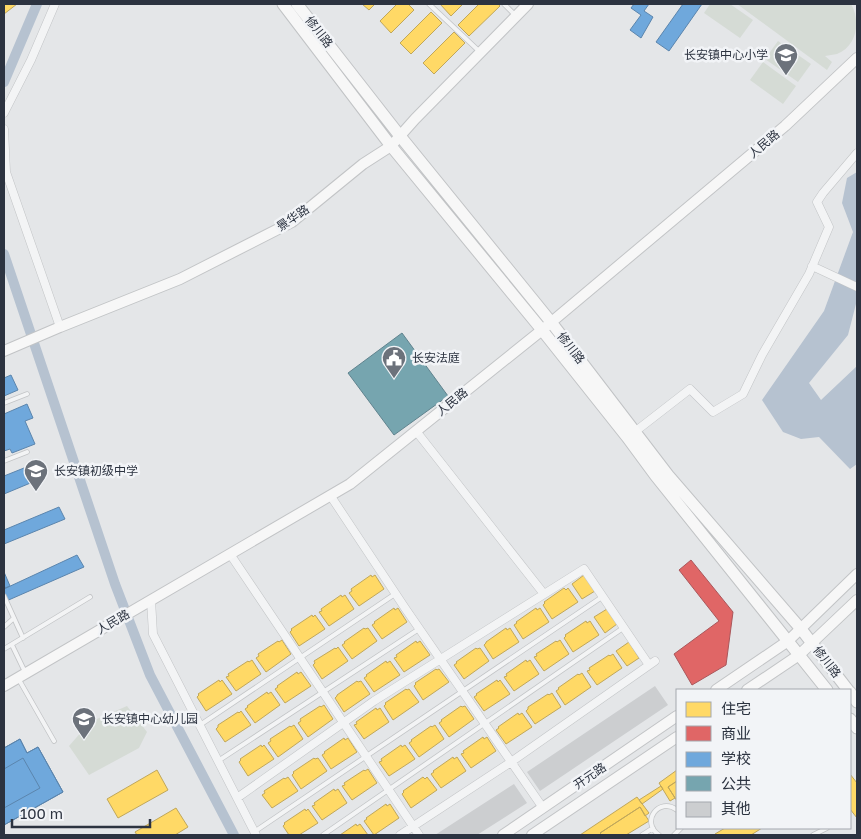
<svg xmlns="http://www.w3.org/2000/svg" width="861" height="839" viewBox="0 0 861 839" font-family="'Golos Text','Noto Sans SC',sans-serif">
<rect width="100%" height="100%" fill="#e4e6e8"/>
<path fill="#d5dbd5" d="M710,4H730L753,20L740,38L704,13Z
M737,4H851C861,21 857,46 837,54C833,55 829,55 825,56L832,62L827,70Z
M778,41L811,64L798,82L765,59Z
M763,62L796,86L783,104L750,80Z
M127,706L147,732L139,748L89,775L69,746L90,722Z"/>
<path fill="#b6c2d0" d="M857,172V300L848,335L809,383L821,400L857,366V464L850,469L819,437L801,439L783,432L762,400L824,311L853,232L842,203L847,178Z"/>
<path fill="#ffd966" stroke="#c0a75b" d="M4,4H17L4,14Z
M362,4H375L369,10Z
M397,4H408L414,10L391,33L380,21Z
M440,4H463L451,16Z
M479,4H498L500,6L469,36L458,25Z
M431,12L442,23L411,54L400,43Z
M454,32L465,43L434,74L423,63Z
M371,575L372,577L375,575L384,589L359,606L349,593L352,591L351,589Z
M584,575L595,591L582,599L572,584Z
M564,588L566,590L568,588L578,602L552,619L543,605L545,603L544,602Z
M341,595L342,597L345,595L354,609L329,626L319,612L322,611L321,609Z
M394,608L395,610L398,608L407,622L382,639L372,625L375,623L374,622Z
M536,608L537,610L540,608L549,622L523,639L514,625L517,623L516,622Z
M607,609L617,624L605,633L594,617Z
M312,615L313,617L315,615L325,629L299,646L290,632L292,630L291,629Z
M586,621L587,623L590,621L599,635L573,652L564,638L566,636L565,635Z
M364,628L365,629L368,628L377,641L352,659L342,645L345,643L344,642Z
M506,628L507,630L510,628L519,642L493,659L484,645L486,643V642Z
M282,640L291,654L266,672L256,658L259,656L258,654L278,641L279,642Z
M560,640L569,654L544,671L534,657L537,656L536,654L556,641L557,642Z
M416,641L417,643L420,641L430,655L404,672L394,658L397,657L396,655Z
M629,642L639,658L627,666L616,651Z
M338,647L348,661L322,679L313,665L315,663L314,661L335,648L336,649Z
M476,648L477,649L480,648L489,661L464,679L454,665L457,663L456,662Z
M613,654L622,668L597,685L587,671L590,670L589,668L609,655L610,656Z
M252,660L261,674L236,691L226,677L229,676L228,674L248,661L249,662Z
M526,660L527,662L530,660L539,674L514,691L504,677L507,676L506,674Z
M386,661L387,663L390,661L400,675L374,692L364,678L367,676L366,675Z
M436,669L437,670L439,669L449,682L423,700L414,686L416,684L415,683Z
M297,672L298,674L301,672L311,686L285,703L275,689L278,687L277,686Z
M582,673L591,687L565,705L556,691L559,689L558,688L578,674L579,675Z
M219,680L220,682L222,680L232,694L206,711L197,697L199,695L198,694Z
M497,680L498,682L500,680L510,694L484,711L474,697L477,695L476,694Z
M357,681L358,682L361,681L370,694L344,712L335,698L337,696V695Z
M406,689L407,690L409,689L419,702L393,720L384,706L386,704L385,703Z
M267,692L268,694L271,692L280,705L255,723L245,709L248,707L247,706Z
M552,693L561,707L535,724L526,711L528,709V707L548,694L549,695Z
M324,705L333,719L308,737L298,723L301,721L300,719L320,706L321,707Z
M461,706L462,707L465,706L474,719L449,737L439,723L442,721L441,720Z
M376,708L377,710L380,708L389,722L364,739L354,725L357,724L356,722Z
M241,711L251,725L225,742L216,729L218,727V725L238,712L239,713Z
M518,713L519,715L522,713L532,727L506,744L496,730L499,728L498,727Z
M294,725L303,739L278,757L268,743L271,741L270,739L290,726L291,727Z
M435,725L444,739L419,757L409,743L412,741L411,740L431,726L432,727Z
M483,737L484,739L487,737L496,751L471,768L461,754L464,753L463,751Z
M344,738L345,740L348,738L357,752L331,769L322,755L325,753L324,752Z
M261,745L262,747L264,745L274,759L248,776L239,762L241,760L240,759Z
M401,745L402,747L405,745L415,759L389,776L379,762L382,761L381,759Z
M453,757L454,759L457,757L466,771L441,788L431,774L434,772L433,771Z
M314,758L315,759L318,758L327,771L301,789L292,775L294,773L293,772Z
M368,769L377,783L352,800L342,786L345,785L344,783L364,770L365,771Z
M157,770L168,790L118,818L107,799Z
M677,770V781L668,787L675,798L670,801L659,783Z
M850,774L857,783V818L850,809Z
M288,777L298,791L272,808L262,795L265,793L264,791L284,778L285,779Z
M423,777L425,779L427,777L437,790L411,808L402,794L404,792L403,791Z
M677,781V801L668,787Z
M661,786L663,789L642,804L639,800Z
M334,789L335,791L338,789L347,803L322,820L312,806L315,805L314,803Z
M637,797L649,813L645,816L640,807L600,833L602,835H580Z
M386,804L387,806L390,804L399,818L374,835L364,821L367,819L366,818Z
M640,807L649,821L626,835H602L600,833Z
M176,808L188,827L175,835H137L135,832Z
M305,809L306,811L308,809L318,823L299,835H289L283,826L285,824L284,823Z
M356,824L357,826L360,824L368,835H340Z
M725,828H762L751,835H716L715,834Z"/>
<path fill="#e06666" stroke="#aa575b" d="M691,560L733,612L726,665L692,685L674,654L719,621L679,570Z"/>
<path fill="#6fa8dc" stroke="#5b85ad" d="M634,4H649L644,11L653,17L641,38L630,30L641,15L631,8Z
M683,4H702L669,51L656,42Z
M11,375L18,390L4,396V378Z
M27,404L33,418L25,421L35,444L12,453L10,449L4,451V414Z
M34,464L40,479L4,494V476Z
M59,507L65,519L4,544V530Z
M77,555L84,567L4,602V589Z
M4,572L10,586L5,588L4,584Z
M20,739L27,753L38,747L63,792L4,825V808L40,788L23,758L4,769V748Z
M20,739L27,753L38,747L63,792L4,825V748Z"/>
<path fill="#76a5af" stroke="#60838e" d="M402,333L448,396L394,435L348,373Z"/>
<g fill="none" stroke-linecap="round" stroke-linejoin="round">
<path stroke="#b6c2d0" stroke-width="10" d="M4,82L37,4
M4,254L115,584L150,675L234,835"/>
</g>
<path fill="#ccced0" d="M655,686L668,705L540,791L527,772Z
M514,784L527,803L477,835H435Z"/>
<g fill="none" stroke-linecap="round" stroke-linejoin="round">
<g stroke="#c2c4c6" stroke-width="5.5">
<path id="lane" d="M429,4L480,52
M504,4L515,15
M4,403L27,394
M4,461L27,452
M4,596L23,638
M4,627L14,618
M12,645L25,672
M4,649L90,597
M18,678L54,741
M200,725L395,594
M218,761L419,629
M254,832L602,597
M323,835L623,628
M642,835L653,828
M659,835C640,822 659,796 677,810
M674,835L681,828
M813,835L827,828"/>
</g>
<g stroke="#c2c4c6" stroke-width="9">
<path id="street" d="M4,113L31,60L55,4
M4,129L6,172H4
M6,172L60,327
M812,266L857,287
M416,431L544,594
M632,434L690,389L713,412L743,394L762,355L809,274L829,227L817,202L823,193L857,153
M330,495L405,608L543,808
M230,554L419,835
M151,600L153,634L256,835
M237,798L374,701L584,569L649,665
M400,835L511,762L655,661"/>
</g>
<g stroke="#c2c4c6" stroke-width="12">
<path id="secondary" d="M4,351L60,327L180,279L292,222L363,164L391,146L415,119L528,4
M4,686L350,484L542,330L785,126L857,58
M716,690L788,641L857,574
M747,690L799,655L857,600
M503,835L677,716
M532,835L677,737"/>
</g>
<g stroke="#c1c3c5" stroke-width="13">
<path id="primary" d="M283,4L391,146L542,330L627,437L655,475L827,690
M297,4L400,136L551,322L668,475L801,629L848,690
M850,692L857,702
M850,719L857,728"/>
</g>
<use href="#lane" stroke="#f3f4f5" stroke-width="4"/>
<use href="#street" stroke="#f3f4f5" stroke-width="8"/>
<use href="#secondary" stroke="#f7f7f7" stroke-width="10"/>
<use href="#primary" stroke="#f7f7f7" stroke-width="11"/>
</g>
<defs>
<g id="school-pin" transform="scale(1.25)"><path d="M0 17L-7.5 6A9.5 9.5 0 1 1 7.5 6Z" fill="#6c727b" stroke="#f2f4f7"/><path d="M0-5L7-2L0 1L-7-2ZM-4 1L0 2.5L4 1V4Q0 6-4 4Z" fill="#fff"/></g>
<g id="civic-pin" transform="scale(1.25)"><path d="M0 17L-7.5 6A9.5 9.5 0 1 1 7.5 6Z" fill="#6c727b" stroke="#f2f4f7"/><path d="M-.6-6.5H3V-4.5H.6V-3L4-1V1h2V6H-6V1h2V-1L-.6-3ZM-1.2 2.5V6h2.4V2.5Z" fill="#fff"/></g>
</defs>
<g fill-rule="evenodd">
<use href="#school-pin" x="786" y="55"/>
<use href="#civic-pin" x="394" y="358"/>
<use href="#school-pin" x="36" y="471"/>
<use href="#school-pin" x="84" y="719"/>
</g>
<g text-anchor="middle" stroke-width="5" stroke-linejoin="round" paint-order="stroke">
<g font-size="12" fill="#2c3340" stroke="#f2f4f7">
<text transform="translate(319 32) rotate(52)" y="4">修川路</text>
<text transform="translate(764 144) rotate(-40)" y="4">人民路</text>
<text transform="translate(293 218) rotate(-34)" y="4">景华路</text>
<text transform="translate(571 348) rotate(52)" y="4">修川路</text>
<text transform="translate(452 402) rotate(-39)" y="4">人民路</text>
<text transform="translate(113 622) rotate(-30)" y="4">人民路</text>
<text transform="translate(827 662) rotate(52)" y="4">修川路</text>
<text transform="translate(590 776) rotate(-34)" y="4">开元路</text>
</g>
<g font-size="12" fill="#2c3340" stroke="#f2f4f7" text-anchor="start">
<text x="768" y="59" text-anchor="end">长安镇中心小学</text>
<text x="412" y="362">长安法庭</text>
<text x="54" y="475">长安镇初级中学</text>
<text x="102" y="723">长安镇中心幼儿园</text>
</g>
</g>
<rect width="861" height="839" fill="none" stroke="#2c3340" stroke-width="10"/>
<rect x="676" y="689" width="175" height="140" fill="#f2f4f7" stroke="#a3a7ae"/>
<rect x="686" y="702" width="25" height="15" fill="#ffd966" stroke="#a3a7ae"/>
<text x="721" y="714" font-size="15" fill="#2c3340">住宅</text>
<rect x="686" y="726" width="25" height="15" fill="#e06666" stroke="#a3a7ae"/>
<text x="721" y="739" font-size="15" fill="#2c3340">商业</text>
<rect x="686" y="752" width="25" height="15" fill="#6fa8dc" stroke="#a3a7ae"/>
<text x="721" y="764" font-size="15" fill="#2c3340">学校</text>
<rect x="686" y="776" width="25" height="15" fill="#76a5af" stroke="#a3a7ae"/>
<text x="721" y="789" font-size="15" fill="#2c3340">公共</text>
<rect x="686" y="802" width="25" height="15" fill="#ccced0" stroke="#a3a7ae"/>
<text x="721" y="814" font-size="15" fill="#2c3340">其他</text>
<path d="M12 819v8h138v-8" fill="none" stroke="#2c3340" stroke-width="2.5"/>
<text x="20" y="819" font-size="15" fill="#2c3340" stroke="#f2f4f7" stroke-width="4" paint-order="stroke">100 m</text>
</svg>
